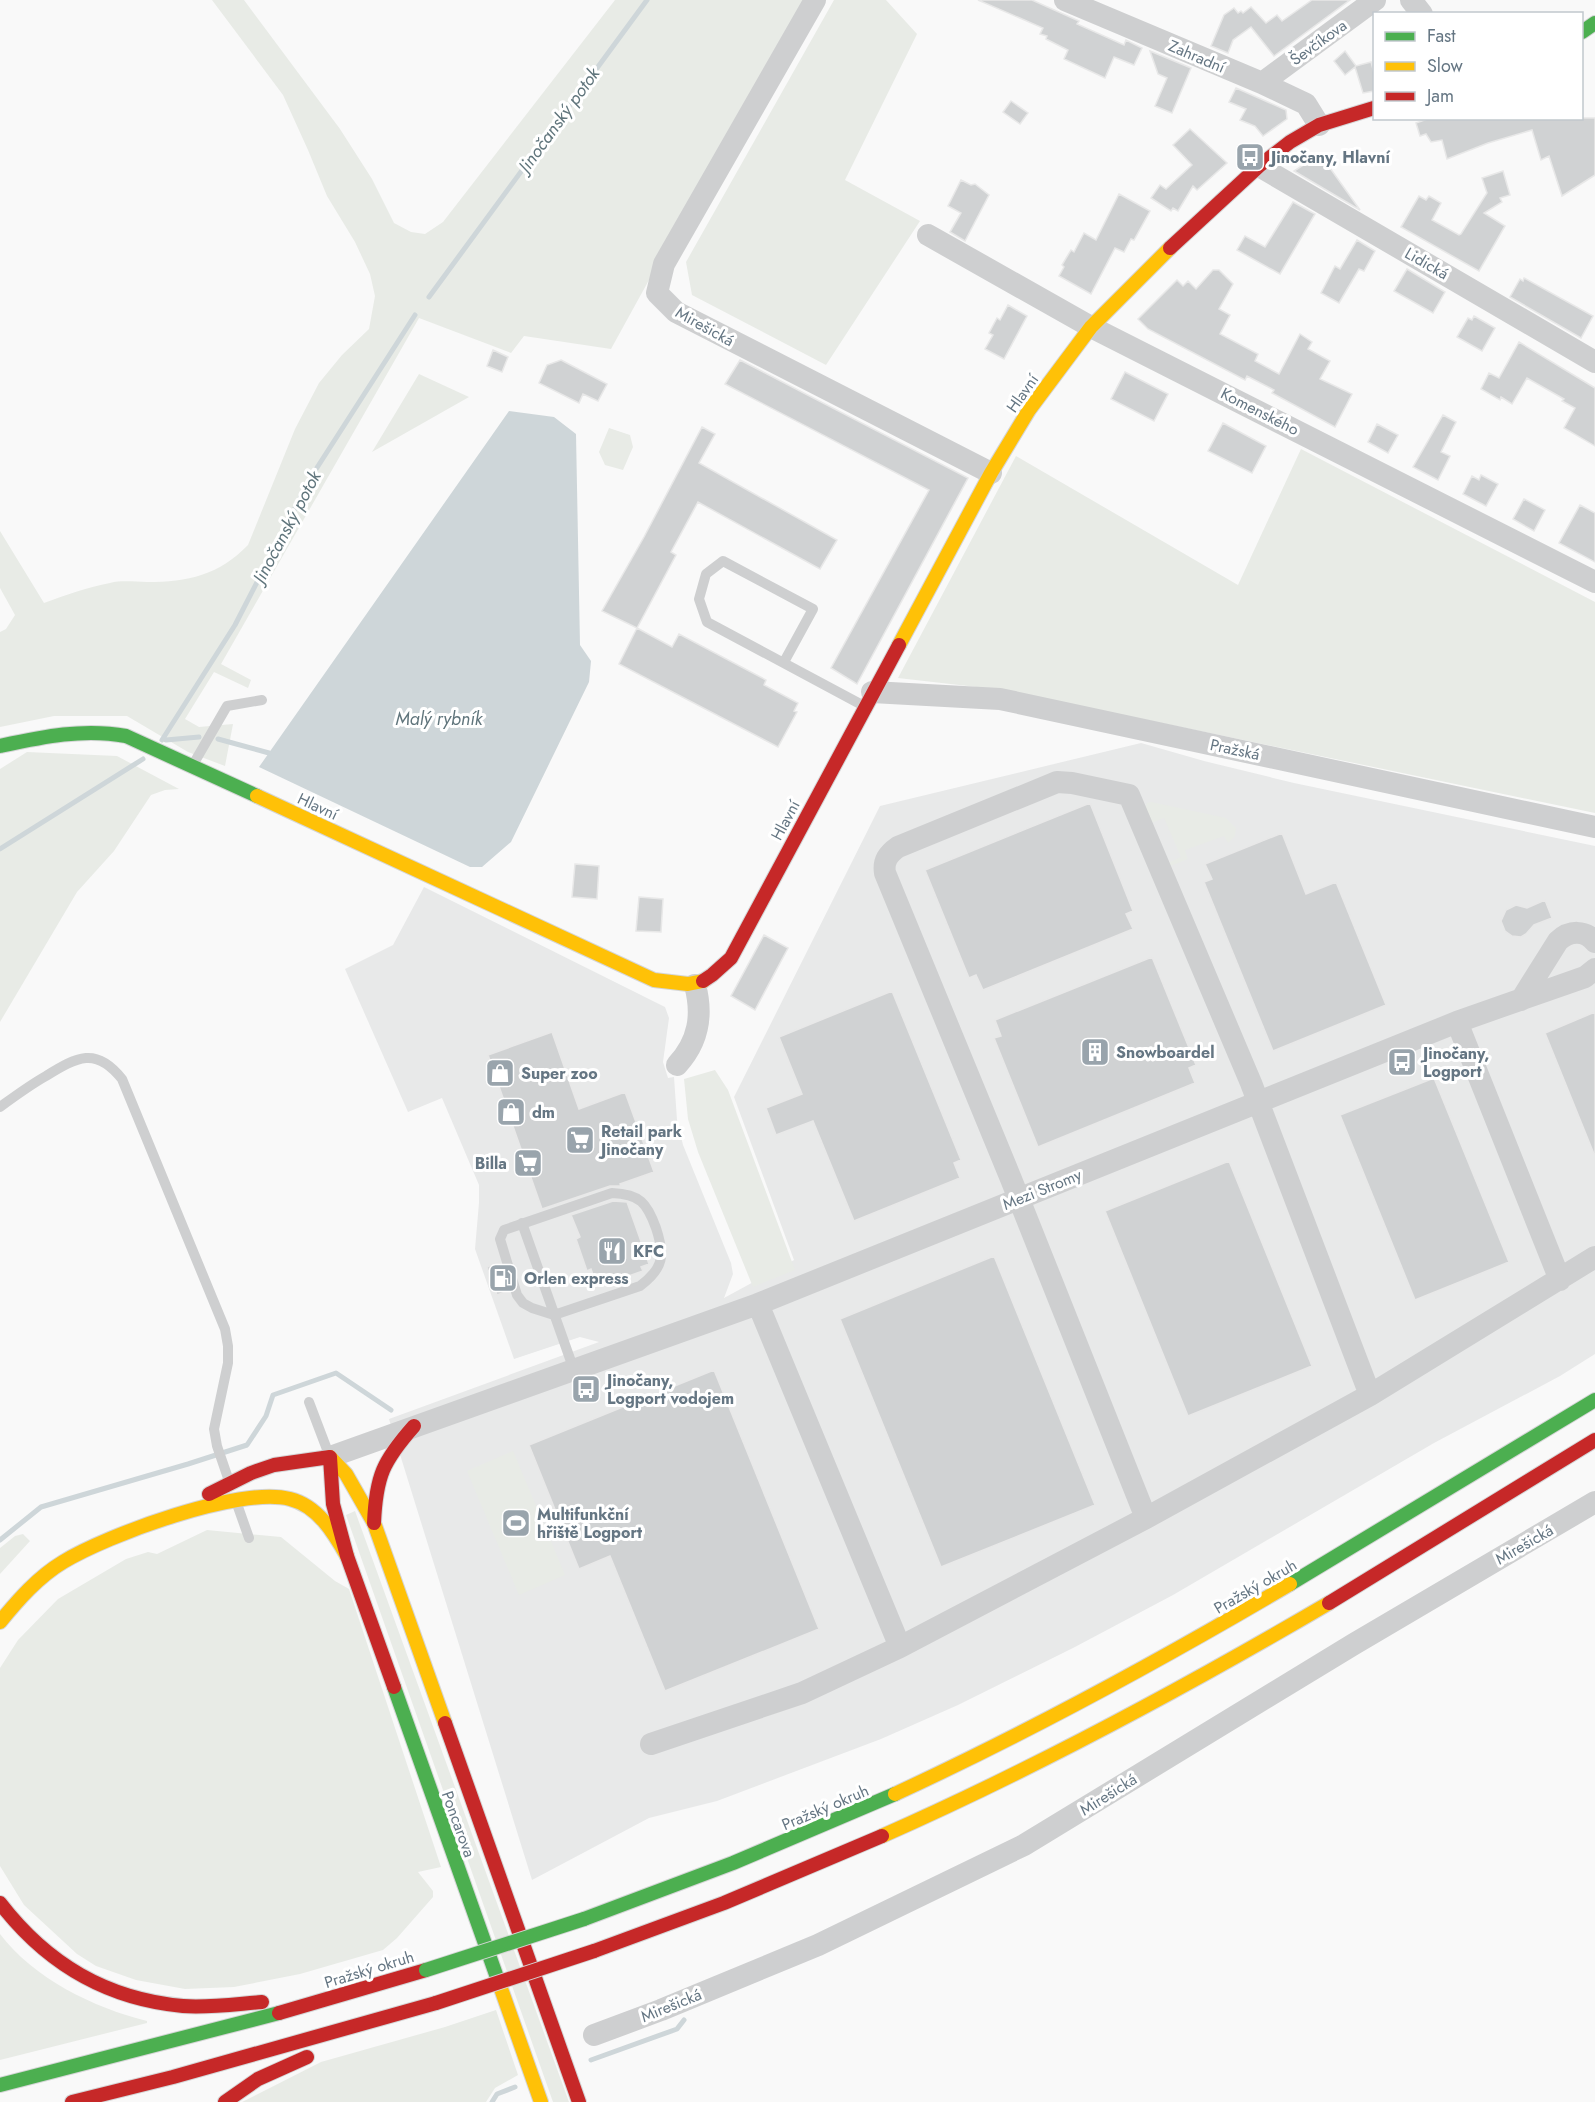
<svg xmlns="http://www.w3.org/2000/svg" width="1595" height="2102" viewBox="0 0 1595 2102" font-family="Jost,sans-serif">
<rect width="100%" height="100%" fill="#f9f9f9"/>
<path fill="#e8e9e9" d="M1141,743L1204,761L1294,783L1595,846V1354L1560,1376L1434,1443L1173,1595L1073,1648L958,1705L881,1739L717,1801L649,1818L532,1880L389,1419L599,1342L580,1337L514,1359L475,1249L479,1203V1185L442,1098L408,1112L345,969L393,945L424,887L665,1007L669,1018L663,1062L668,1078L674,1077L677,1120L683,1145L731,1263L733,1274L724,1298L794,1260L734,1097L880,806Z"/>
<path fill="#e8ebe6" d="M212,0H244L340,129L372,179L394,223L411,232L425,234L443,222L615,0H808L758,82L611,349L524,336L511,353L419,318L221,664L251,680L248,688L214,672L185,719L199,727L233,724L225,766L188,752L127,716H54L0,727V632L6,629L15,615L0,588V531L44,603C66,595 88,587 110,583C122,580 135,582 147,582C188,582 219,575 248,545L295,429L319,383L342,355L369,329L375,296L370,274L355,242L327,196L308,150L283,95Z
M834,0H886L917,34L845,180L920,221L826,365L692,295L686,262Z
M419,374L469,397L372,452Z
M609,428L630,435L633,447L623,470L605,465L599,452Z
M1301,449L1595,602V813L1003,690L898,678L1016,456L1238,585Z
M27,752L117,756L179,789L165,790L151,795L114,851L77,892L0,1022V769Z
M1151,802L1226,818L1236,828L1235,836L1228,843L1224,836L1185,850L1188,859L1170,866L1168,863L1181,857L1164,818L1151,823L1145,809L1147,803Z
M715,1070L728,1090L795,1270L753,1287L698,1152L688,1119L684,1079Z
M513,1451L565,1575L519,1595L467,1471Z
M355,1511L569,2102H553L346,1515Z
M207,1530L281,1537L335,1581L349,1589L441,1867L418,1872L433,1891V1897L397,1938L383,1950L300,1974L234,1987L185,1989L136,1980L96,1966L77,1954L24,1905L0,1866V1668L18,1640L58,1599L126,1559L148,1552L157,1554Z
M23,1534L30,1541L0,1574V1548L15,1536Z
M0,1934C33,1978 94,2008 147,2021V2023L0,2060Z
M496,2010L518,2075L495,2088L486,2102H242L321,2062L445,2027Z"/>
<path fill="#ced6d9" d="M509,411L554,417L576,434L580,645L591,661L589,682L511,842L482,867H470L259,767Z"/>
<g fill="none" stroke-linecap="round" stroke-linejoin="round">
<path stroke="#ced6d9" stroke-width="5" d="M429,297L647,0
M218,739L269,753
M162,740L235,625L311,477L415,315
M166,740L199,737
M0,849L143,759
M0,1540L41,1507L188,1464L247,1445L266,1416L273,1395L336,1373L391,1410
M591,2060L677,2029L684,2020
M492,2102L497,2094L515,2087"/>
</g>
<path fill="#d0d2d3" stroke="#e8e8e8" stroke-width="1.5" d="M978,0H1032L1079,21L1077,24L1124,45L1126,40L1142,48L1134,65L1114,57L1105,78L1064,59L1068,50L1046,39L1047,36L1040,34L1043,28Z
M1312,0H1350L1274,56L1251,27L1233,40L1228,53L1211,46L1224,15L1234,8L1238,13L1241,11L1243,13L1251,7L1266,23L1277,15L1282,21Z
M1150,51L1191,68L1172,113L1155,106L1167,78L1158,74Z
M1345,51L1356,66L1371,62L1374,73V91L1363,93L1355,67L1345,75L1334,61Z
M1236,88L1286,110L1287,119L1263,136L1255,126L1240,120L1246,109L1229,102Z
M1011,101L1028,113L1020,124L1003,112Z
M1430,118H1595V175L1562,196L1549,156L1541,160L1532,130L1488,143L1447,159L1442,140L1431,142L1426,134L1420,136L1416,123Z
M1190,129L1227,163L1197,190L1193,186L1178,211L1173,208L1171,211L1151,198L1160,185L1166,189L1192,165L1173,145Z
M1320,154L1360,210L1294,171Z
M1503,171L1510,195L1500,198L1502,202L1484,213L1505,226L1479,271L1401,227L1419,196L1426,200L1429,196L1441,203L1432,220L1459,235L1461,234L1487,193L1482,178Z
M961,180L971,185L975,184L989,195L965,241L950,232L961,213L948,206Z
M1119,194L1150,211L1134,240L1131,239L1124,252L1115,248L1091,294L1059,276L1064,267L1062,265L1071,250L1074,252L1084,233L1096,240Z
M1293,202L1315,214L1280,274L1237,250L1245,236L1265,247Z
M1357,240L1375,251L1364,271L1359,269L1339,303L1321,293L1335,266L1340,269Z
M1407,269L1445,292L1433,313L1394,291Z
M1213,270H1219L1233,284L1219,309L1230,315L1220,334L1258,354L1255,361L1279,374L1300,334L1312,342L1308,349L1330,361L1320,379L1352,394L1335,427L1272,393L1274,390L1247,376L1245,380L1148,329L1138,319L1177,280L1183,286L1188,281L1196,289Z
M1524,278L1593,316L1581,338L1510,297L1520,279L1523,281Z
M1008,305L1027,316L1004,359L985,349L993,335L989,333L997,318L1000,320Z
M1474,316L1495,328L1482,351L1457,337L1468,318L1472,320Z
M1519,342L1595,388V446L1564,428L1575,408L1562,401L1564,399L1527,378L1512,404L1501,397L1500,400L1481,389L1489,373L1499,378Z
M493,350L508,357L502,372L487,366Z
M561,360L607,384L598,401L583,394L579,403L539,383L547,365Z
M740,360L968,478L857,684L831,668L929,490L725,384Z
M1125,372L1168,394L1154,421L1111,399Z
M1443,415L1456,422L1441,452L1450,456L1438,480L1413,467Z
M1223,423L1266,446L1252,473L1208,451Z
M1377,424L1398,435L1388,453L1368,442Z
M702,427L715,434L699,463L837,540L820,569L698,502L671,552L676,555L637,628L602,611L644,537Z
M1481,475L1498,484L1486,506L1463,494L1472,476L1479,480Z
M1524,499L1545,510L1534,531L1513,519Z
M1580,505L1595,513V562L1559,543Z
M637,628L672,647L679,634L766,680L764,685L798,703L794,711L797,712L778,747L619,664Z
M1090,803L1133,911L1126,914L1133,929L983,990L976,975L969,978L925,870Z
M1282,833L1306,894L1336,882L1386,1005L1273,1051L1204,882L1212,879L1205,864Z
M575,864L599,866L597,899L572,897Z
M639,897L663,899L661,932L636,931Z
M1545,900L1552,918L1534,925L1526,934L1521,937L1512,936L1505,931L1501,921L1506,910L1516,905L1527,908Z
M764,935L788,948L755,1010L731,996Z
M1152,957L1196,1065L1189,1068L1195,1083L1038,1147L994,1038L1001,1036L995,1020Z
M892,991L961,1160L954,1163L960,1178L854,1221L813,1121L776,1135L766,1108L802,1094L779,1037Z
M1595,1012V1154H1594L1545,1033Z
M552,1032L579,1109L625,1092L654,1172L620,1184L621,1186H610L542,1209L488,1055Z
M1434,1078L1509,1262L1415,1300L1340,1115Z
M1229,1161L1312,1366L1188,1416L1105,1211Z
M613,1201L627,1202L649,1264L641,1267L643,1271L597,1287L591,1269L587,1271L576,1239L580,1237L571,1215Z
M994,1256L1095,1505L941,1567L840,1319Z
M499,1262L508,1291L497,1295L487,1267Z
M714,1370L819,1629L665,1691L610,1556L579,1569L529,1445Z"/>
<g fill="none" stroke-linecap="round" stroke-linejoin="round">
<g stroke="#d5d6d7" stroke-width="16">
<path id="fast" d="M1582,32L1595,23
M0,746C42,737 83,728 126,736L257,796
M1290,1584L1595,1400
M394,1687L499,1983
M584,1919L733,1863L895,1794
M0,2085L279,2013"/>
</g>
<g stroke="#d5d6d7" stroke-width="16">
<path id="slow" d="M899,645L991,473L1029,410L1091,327L1170,248
M257,796L654,980L688,984L703,981
M330,1457L346,1474L374,1523L445,1723
M0,1622C18,1600 38,1577 63,1562C107,1535 240,1486 290,1499C318,1506 334,1533 347,1556
M895,1794C1031,1731 1161,1660 1290,1584
M882,1836C1036,1768 1184,1688 1329,1603
M499,1983L541,2102"/>
</g>
<g stroke="#d5d6d7" stroke-width="16">
<path id="jam" d="M1170,248L1259,166L1290,142L1319,125L1374,108
M703,981L712,975L731,958L899,645
M330,1457L333,1504L347,1556L394,1687
M209,1494L251,1473L274,1465L330,1457
M374,1523C376,1476 383,1461 414,1426
M1329,1603L1595,1440
M445,1723L579,2102
M0,1903C47,1964 106,1999 183,2006C209,2008 236,2004 262,2002
M594,1951L724,1903L882,1836
M279,2013L426,1970
M72,2102L173,2077L436,2003
M225,2102L258,2079L307,2057"/>
</g>
<path stroke="#cecfd0" stroke-width="10" d="M784,662L813,609L723,561L706,574L699,599L707,622L864,706
M194,763L227,706L262,700
M0,1107C15,1096 30,1085 46,1076C77,1057 96,1046 122,1079L225,1329L228,1346V1363L214,1429L217,1446L229,1481
M612,1193C640,1194 647,1203 656,1228C665,1255 664,1268 640,1286L554,1315L532,1308L523,1303L517,1295L500,1239L504,1230Z
M522,1223L574,1370
M309,1402L328,1452
M237,1504L249,1538"/>
<path stroke="#cecfd0" stroke-width="22" d="M815,0L664,264L657,293L676,312L991,473
M1065,0L1262,83L1306,104L1319,125
M1411,0L1422,14
M1262,83L1375,0
M1259,166L1595,362
M928,235L1091,327L1595,582
M872,692L1000,699L1595,827
M1521,1000L1558,941C1570,930 1585,930 1595,942
M1457,1022L1560,1280
M677,1065C699,1041 703,1015 695,985
M330,1457L758,1304L1457,1022L1585,977L1595,969
M1146,1518L1011,1179L885,873C883,861 888,854 898,847L1057,782L1072,783L1129,795L1251,1083L1370,1395
M900,1647L1146,1518L1370,1395L1595,1257
M651,1744L802,1693L900,1647L758,1304
M594,2035L661,2010L818,1945L1024,1845L1354,1644L1595,1502"/>
<use href="#fast" stroke="#4caf50" stroke-width="14"/>
<use href="#slow" stroke="#ffc107" stroke-width="14"/>
<use href="#jam" stroke="#c62828" stroke-width="14"/>
<g stroke="#d5d6d6" stroke-width="16" stroke-linecap="butt">
<path id="fast-bridge" d="M426,1970L584,1919"/>
</g>
<g stroke="#d5d6d6" stroke-width="16" stroke-linecap="butt">
<path id="jam-bridge" d="M436,2003L594,1951"/>
</g>
<use href="#fast-bridge" stroke="#4caf50" stroke-width="14"/>
<use href="#jam-bridge" stroke="#c62828" stroke-width="14"/>
</g>
<defs>
<g id="bus-square" transform="scale(1.5)"><rect x="-9" y="-9" width="18" height="18" rx="4" fill="#99a4ac" stroke="#fff"/><path d="M-5-6H5V4H4V6H2V4H-2V6H-4V4H-5ZM-3.5-4V0h7V-4ZM-3.5 1.2v1.5H-2V1.2ZM2 1.2v1.5H3.5V1.2Z" fill="#fff"/></g>
<g id="building-square" transform="scale(1.5)"><rect x="-9" y="-9" width="18" height="18" rx="4" fill="#99a4ac" stroke="#fff"/><path d="M-4-6H4V6H1V3H-1V6H-4ZM-2.5-4.3h1.7v1.8h-1.7ZM.8-4.3h1.7v1.8H.8ZM-2.5-1h1.7V.8h-1.7ZM.8-1h1.7V.8H.8Z" fill="#fff"/></g>
<g id="shop-square" transform="scale(1.5)"><rect x="-9" y="-9" width="18" height="18" rx="4" fill="#99a4ac" stroke="#fff"/><path d="M-5-2.5h2.3a2.7 3.5 0 0 1 5.4 0H5L5.5 6h-11ZM-1.5-2.5h3a1.5 2.3 0 0 0-3 0Z" fill="#fff"/></g>
<g id="supermarket-square" transform="scale(1.5)"><rect x="-9" y="-9" width="18" height="18" rx="4" fill="#99a4ac" stroke="#fff"/><path d="M-6-5.5h2.5l.6 2H6L4.5 2H-2.5L-4.4-4H-6ZM-1.5 3.2a1.3 1.3 0 1 0 .1 0ZM3 3.2a1.3 1.3 0 1 0 .1 0Z" fill="#fff"/></g>
<g id="restaurant-square" transform="scale(1.5)"><rect x="-9" y="-9" width="18" height="18" rx="4" fill="#99a4ac" stroke="#fff"/><path d="M-5-6h1v4h1v-4h1v4h1v-4h1v5L-1.5 .5V6h-2V.5L-5-1ZM5-6V6H3V1.5H1.5Q1.5-4 5-6Z" fill="#fff"/></g>
<g id="fuel-square" transform="scale(1.5)"><rect x="-9" y="-9" width="18" height="18" rx="4" fill="#99a4ac" stroke="#fff"/><path d="M-5.5-6h7V0h2V4h1.3V-2.5L3-4.5l.8-.8L6-3V5H2.5V1h-1V6h-7ZM-4.2-4.7v3.2H.2V-4.7Z" fill="#fff"/></g>
<g id="stadium-square" transform="scale(1.5)"><rect x="-9" y="-9" width="18" height="18" rx="4" fill="#99a4ac" stroke="#fff"/><path d="M0-5a6.5 5 0 1 0 0 10a6.5 5 0 1 0 0-10ZM-3.5-1.8h7v3.6h-7Z" fill="#fff"/></g>
</defs>
<g fill-rule="evenodd">
<use href="#bus-square" x="1250" y="157"/>
<use href="#building-square" x="1095" y="1052"/>
<use href="#bus-square" x="1402" y="1062"/>
<use href="#shop-square" x="500" y="1073"/>
<use href="#shop-square" x="511" y="1112"/>
<use href="#supermarket-square" x="580" y="1140"/>
<use href="#supermarket-square" x="528" y="1163"/>
<use href="#restaurant-square" x="612" y="1251"/>
<use href="#fuel-square" x="503" y="1278"/>
<use href="#bus-square" x="586" y="1389"/>
<use href="#stadium-square" x="516" y="1523"/>
</g>
<g text-anchor="middle" stroke-width="6" stroke-linejoin="round" paint-order="stroke">
<g font-size="16" fill="#657683" stroke="#fff">
<text transform="translate(1318 42) rotate(-36)" y="6">Ševčíkova</text>
<text transform="translate(1197 56) rotate(23)" y="6">Zahradní</text>
<text transform="translate(1427 263) rotate(30)" y="6">Lidická</text>
<text transform="translate(705 326) rotate(29)" y="6">Mirešická</text>
<text transform="translate(1022 393) rotate(-55)" y="6">Hlavní</text>
<text transform="translate(1260 411) rotate(27)" y="6">Komenského</text>
<text transform="translate(1235 749) rotate(12)" y="6">Pražská</text>
<text transform="translate(318 806) rotate(25)" y="6">Hlavní</text>
<text transform="translate(785 820) rotate(-62)" y="6">Hlavní</text>
<text transform="translate(1042 1189) rotate(-22)" y="6">Mezi Stromy</text>
<text transform="translate(1524 1544) rotate(-30)" y="6">Mirešická</text>
<text transform="translate(1255 1586) rotate(-30)" y="6">Pražský okruh</text>
<text transform="translate(1108 1794) rotate(-32)" y="6">Mirešická</text>
<text transform="translate(825 1807) rotate(-23)" y="6">Pražský okruh</text>
<text transform="translate(459 1824) rotate(70)" y="6">Poncarova</text>
<text transform="translate(369 1969) rotate(-17)" y="6">Pražský okruh</text>
<text transform="translate(671 2005) rotate(-22)" y="6">Mirešická</text>
</g>
<g font-size="16" font-weight="bold" fill="#657683" stroke="#fff" text-anchor="start">
<text x="1271" y="163">Jinočany, Hlavní</text>
<text x="1116" y="1058">Snowboardel</text>
<text x="1423" y="1059">Jinočany,<tspan x="1423" dy="18">Logport</tspan></text>
<text x="521" y="1079">Super zoo</text>
<text x="532" y="1118">dm</text>
<text x="601" y="1137">Retail park<tspan x="601" dy="18">Jinočany</tspan></text>
<text x="507" y="1169" text-anchor="end">Billa</text>
<text x="633" y="1257">KFC</text>
<text x="524" y="1284">Orlen express</text>
<text x="607" y="1386">Jinočany,<tspan x="607" dy="18">Logport vodojem</tspan></text>
<text x="537" y="1520">Multifunkční<tspan x="537" dy="18">hřiště Logport</tspan></text>
</g>
<g font-size="18" font-style="italic" fill="#60757c" stroke="#fff">
<text transform="translate(559 120) rotate(-54)" y="6">Jinočanský potok</text>
<text transform="translate(287 527) rotate(-62)" y="6">Jinočanský potok</text>
<text x="439" y="725">Malý rybník</text>
</g>
</g>
<rect x="1373" y="12" width="210" height="108" fill="#ffffff" stroke="#c1c8cd" stroke-width="1.5"/>
<rect x="1385" y="32" width="30" height="9" fill="#4caf50" stroke="#c1c8cd" stroke-width="1.5"/>
<text x="1427" y="42" font-size="18" fill="#657683">Fast</text>
<rect x="1385" y="62" width="30" height="9" fill="#ffc107" stroke="#c1c8cd" stroke-width="1.5"/>
<text x="1427" y="72" font-size="18" fill="#657683">Slow</text>
<rect x="1385" y="92" width="30" height="9" fill="#c62828" stroke="#c1c8cd" stroke-width="1.5"/>
<text x="1427" y="102" font-size="18" fill="#657683">Jam</text>
</svg>
